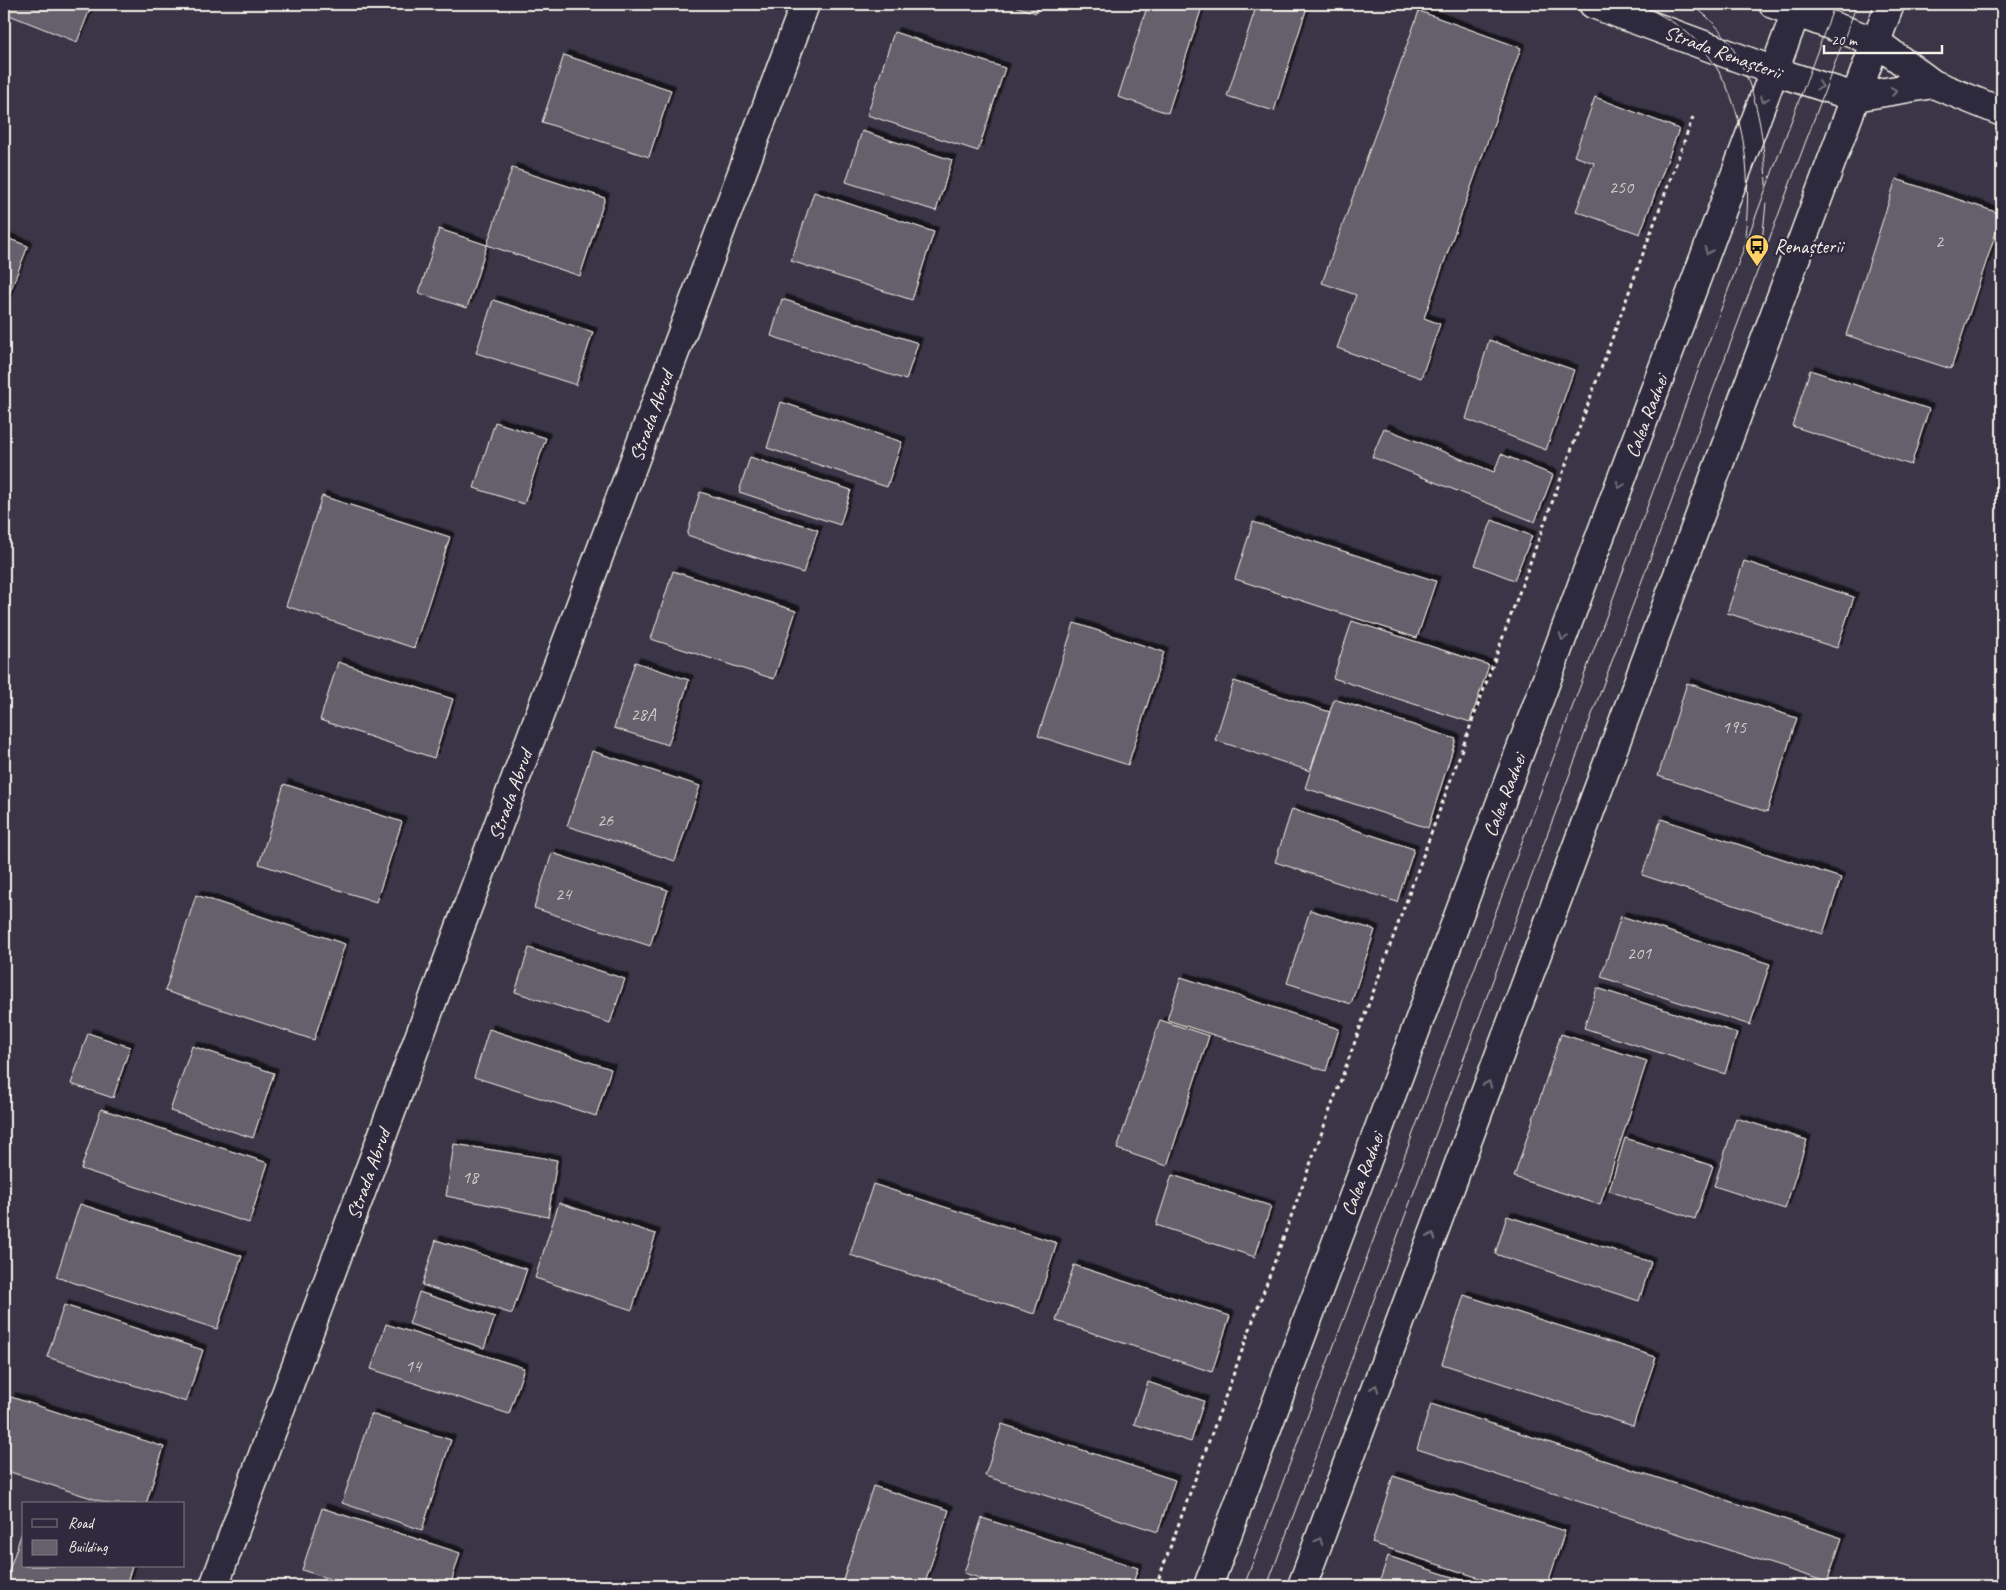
<svg xmlns="http://www.w3.org/2000/svg" width="2006" height="1590" viewBox="0 0 2006 1590" font-family="Caveat,sans-serif">
<defs>
<filter id="shadow"><feDropShadow dx="4.5" dy="-4.5" stdDeviation="0" flood-color="#0009"/></filter>
</defs>
<rect width="100%" height="100%" fill="#3b3647"/>
<filter id="ink" filterUnits="userSpaceOnUse"><feTurbulence type="fractalNoise" baseFrequency=".02" numOctaves="2"/><feDisplacementMap in="SourceGraphic" scale="10" xChannelSelector="R" yChannelSelector="G"/><feConvolveMatrix kernelMatrix="1 2 1 2 8 2 1 2 1" color-interpolation-filters="sRGB"/></filter>
<g filter="url(#ink)">
<path fill="#65616c" stroke="#f4f1e8" filter="url(#shadow)" d="M4,4H92L77,42L4,13Z
M1008,4H1039L1036,13Z
M1148,4H1203L1168,113L1118,97Z
M1257,4H1308L1274,111L1227,96Z
M1994,4H2002V17L2001,16Z
M1419,11L1521,48L1424,318L1440,324L1421,378L1337,348L1356,295L1322,283Z
M894,32L1005,68L978,151L867,115Z
M564,55L671,90L649,157L542,122Z
M1595,97L1679,129L1640,234L1576,211L1594,163L1574,156Z
M862,131L952,160L936,211L846,182Z
M512,168L605,198L580,276L487,245Z
M1896,179L2002,214L1951,369L1846,335Z
M814,192L934,232L912,300L791,261Z
M439,229L487,245L467,308L419,293Z
M4,237L28,246L4,307Z
M782,299L918,343L906,380L771,336Z
M493,300L593,332L576,385L476,353Z
M1489,340L1574,370L1546,450L1466,419Z
M1810,370L1929,409L1911,465L1792,426Z
M781,402L902,442L887,487L767,448Z
M495,422L546,438L524,504L474,488Z
M1384,428L1494,472L1501,454L1553,475L1535,522L1372,457Z
M750,457L851,490L840,525L739,492Z
M700,492L818,530L803,573L687,535Z
M322,496L450,537L414,648L286,606Z
M1492,520L1532,536L1514,580L1475,565Z
M1253,522L1436,581L1417,638L1235,579Z
M1744,561L1854,597L1837,648L1727,613Z
M673,571L796,611L774,679L651,639Z
M1352,621L1489,665L1470,722L1333,678Z
M1074,623L1164,652L1128,765L1038,736Z
M338,662L453,699L434,758L320,720Z
M635,662L689,680L668,745L614,728Z
M1234,681L1330,712L1310,771L1215,740Z
M1687,683L1797,718L1767,812L1658,776Z
M1334,699L1456,739L1428,828L1305,788Z
M592,751L700,786L675,861L567,826Z
M284,784L402,822L376,902L259,864Z
M1292,809L1414,849L1397,902L1275,862Z
M1661,819L1841,878L1823,934L1642,875Z
M552,853L668,890L650,946L534,908Z
M196,895L345,944L314,1040L165,991Z
M1310,910L1375,930L1351,1004L1287,983Z
M1621,916L1770,964L1750,1025L1601,977Z
M529,948L625,979L610,1023L515,992Z
M1181,977L1339,1029L1326,1071L1167,1020Z
M1597,988L1737,1033L1725,1074L1584,1028Z
M1160,1020L1209,1036L1167,1166L1117,1149Z
M489,1029L611,1069L596,1116L474,1077Z
M88,1033L130,1047L113,1098L71,1084Z
M1561,1034L1647,1061L1600,1205L1514,1177Z
M192,1046L274,1073L253,1138L170,1111Z
M101,1109L268,1163L249,1223L81,1169Z
M1736,1118L1807,1140L1785,1209L1714,1186Z
M1625,1138L1713,1166L1695,1219L1609,1191Z
M454,1144L557,1160L548,1217L446,1196Z
M1172,1175L1271,1206L1255,1257L1156,1225Z
M873,1184L1057,1243L1034,1314L850,1255Z
M559,1203L656,1234L632,1310L535,1278Z
M80,1204L242,1256L217,1329L56,1277Z
M1507,1216L1651,1262L1639,1301L1495,1254Z
M436,1240L527,1269L512,1314L422,1285Z
M1074,1265L1230,1316L1212,1372L1056,1321Z
M419,1292L495,1317L484,1348L409,1324Z
M1464,1295L1656,1357L1633,1426L1442,1364Z
M64,1305L203,1350L186,1402L47,1357Z
M386,1324L524,1368L509,1414L371,1369Z
M1148,1382L1204,1401L1191,1442L1134,1424Z
M11,1397L164,1447L146,1504H110L4,1470V1419Z
M1431,1404L1842,1538L1827,1582L1417,1449Z
M371,1414L451,1440L422,1530L342,1503Z
M1002,1424L1175,1480L1158,1532L985,1476Z
M1393,1476L1565,1531L1547,1586H1504L1372,1543Z
M873,1486L949,1510L924,1586H841Z
M322,1508L460,1553L450,1586H351L302,1570Z
M982,1518L1138,1568L1132,1586H1004L964,1573Z
M24,1526V1566H132L126,1586H4Z
M1388,1556L1480,1586H1378Z"/>
<g fill="none" stroke-linecap="round" stroke-linejoin="round">
<g stroke="#f4f1e8" stroke-width="31">
<path id="minor" d="M1593,4L1774,71L1855,97L1933,84
M1773,4L1876,42L1933,84L2002,112
M214,1586L805,4"/>
</g>
<g stroke="#f4f1e8" stroke-width="31">
<path id="major" d="M1208,1586L1799,4
M1302,1586L1890,4"/>
</g>
<path stroke="#f4f1e8" stroke-width="3" stroke-dasharray="4 4" stroke-linecap="butt" d="M1156,1586L1693,117"/>
<use href="#minor" stroke="#2f2a3d" stroke-width="28"/>
<use href="#major" stroke="#2f2a3d" stroke-width="28"/>
<path stroke="#f4f1e8" stroke-width="1" d="M1640,4C1661,15 1683,26 1699,44C1744,93 1753,172 1745,236
M1652,4L1698,9L1737,4
M1690,4C1749,41 1764,120 1766,185
M1762,242L1766,203
M1244,1586L1835,4
M1267,1586L1857,4"/>
</g>
<defs><path id="oneway-chevron" d="M-2-3.5L2.5 0L-2 3.5" fill="none" stroke-width="1.6" stroke-linecap="round" stroke-linejoin="round" transform="scale(1.25)"/></defs>
<g stroke="#747079">
<use href="#oneway-chevron" transform="translate(1820 86) rotate(18)"/>
<use href="#oneway-chevron" transform="translate(1894 91) rotate(-9)"/>
<use href="#oneway-chevron" transform="translate(1764 99) rotate(111)"/>
<use href="#oneway-chevron" transform="translate(1708 251) rotate(111)"/>
<use href="#oneway-chevron" transform="translate(1620 485) rotate(111)"/>
<use href="#oneway-chevron" transform="translate(1563 637) rotate(111)"/>
<use href="#oneway-chevron" transform="translate(1488 1084) rotate(-70)"/>
<use href="#oneway-chevron" transform="translate(1432 1236) rotate(-70)"/>
<use href="#oneway-chevron" transform="translate(1375 1388) rotate(-70)"/>
<use href="#oneway-chevron" transform="translate(1319 1541) rotate(-70)"/>
</g>
</g>
<defs>
<g id="bus-pin" transform="scale(1.25)"><path d="M0 17L-7.5 6A9.5 9.5 0 1 1 7.5 6Z" fill="#ffd166" stroke="#2f2a3d"/><path d="M-5-6H5V4H4V6H2V4H-2V6H-4V4H-5ZM-3.5-4V0h7V-4ZM-3.5 1.2v1.5H-2V1.2ZM2 1.2v1.5H3.5V1.2Z" fill="#111"/></g>
</defs>
<g fill-rule="evenodd">
<use href="#bus-pin" x="1757" y="246"/>
</g>
<g text-anchor="middle" stroke-width="5" stroke-linejoin="round" paint-order="stroke">
<g font-size="18" fill="#d0cdc9">
<text x="1621" y="193">250</text>
<text x="1939" y="247">2</text>
<text x="643" y="720">28A</text>
<text x="1734" y="733">195</text>
<text x="605" y="826">26</text>
<text x="563" y="900">24</text>
<text x="1639" y="959">201</text>
<text x="470" y="1183">18</text>
<text x="413" y="1372">14</text>
</g>
<g font-size="20" fill="#f4f1e8" stroke="#2f2a3d">
<text transform="translate(1723 52) rotate(20)" y="7">Strada Renașterii</text>
<text transform="translate(651 416) rotate(-70)" y="7">Strada Abrud</text>
<text transform="translate(1646 416) rotate(-69)" y="7">Calea Radnei</text>
<text transform="translate(510 795) rotate(-70)" y="7">Strada Abrud</text>
<text transform="translate(1504 795) rotate(-69)" y="7">Calea Radnei</text>
<text transform="translate(368 1174) rotate(-70)" y="7">Strada Abrud</text>
<text transform="translate(1362 1174) rotate(-69)" y="7">Calea Radnei</text>
</g>
<g font-size="20" fill="#f4f1e8" stroke="#2f2a3d" text-anchor="start">
<text x="1774" y="253">Renașterii</text>
</g>
</g>
<rect width="2006" height="1590" fill="none" stroke="#2f2a3d" stroke-width="20"/>
<rect x="10" y="10" width="1986" height="1570" fill="none" stroke="#f4f1e8" stroke-width="2" filter="url(#ink)"/>
<rect x="22" y="1502" width="162" height="65" fill="#2f2a3d" stroke="#7e7a81"/>
<rect x="32" y="1519" width="25" height="8" fill="#2f2a3d" stroke="#7e7a81"/>
<text x="68" y="1528" font-size="15" fill="#f4f1e8">Road</text>
<rect x="32" y="1540" width="25" height="15" fill="#65616c" stroke="#7e7a81"/>
<text x="68" y="1552" font-size="15" fill="#f4f1e8">Building</text>
<path d="M1824 45v8h118v-8" fill="none" stroke="#f4f1e8" stroke-width="2.5"/>
<text x="1831" y="45" font-size="15" fill="#f4f1e8" stroke="#2f2a3d" stroke-width="4" paint-order="stroke">20 m</text>
</svg>
